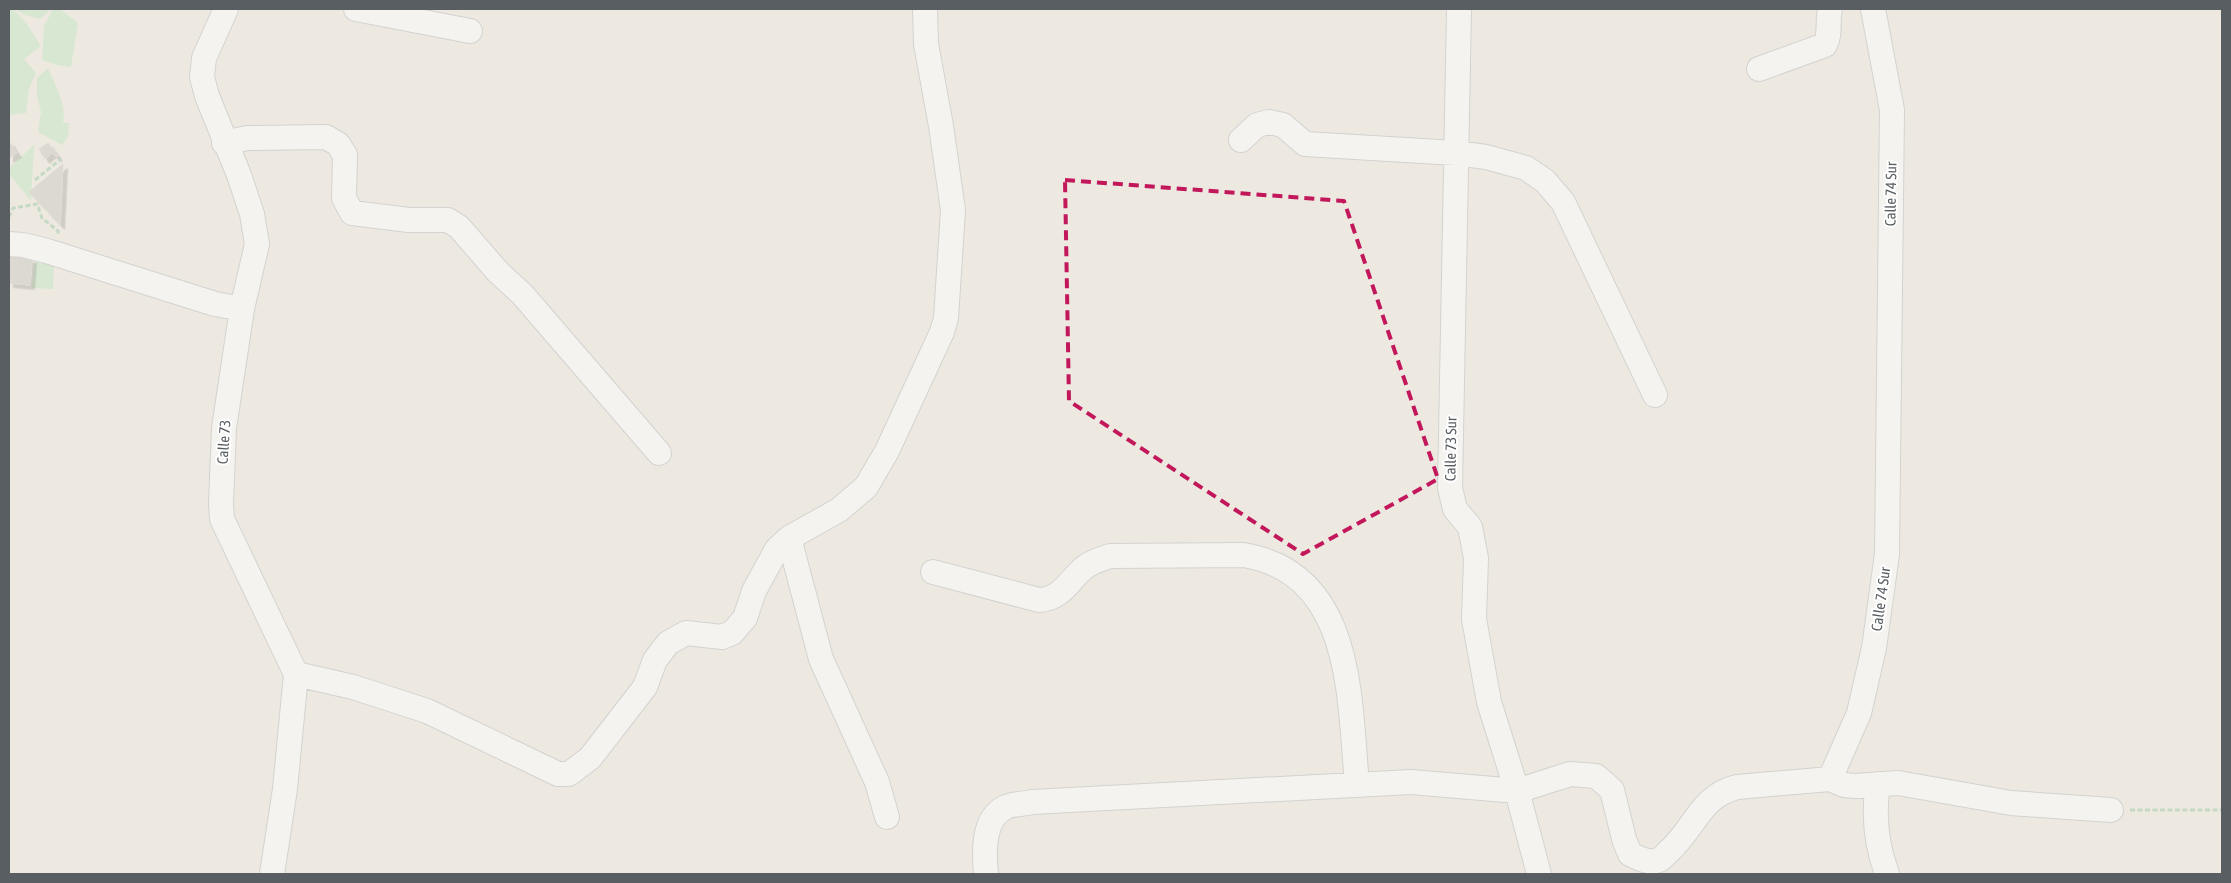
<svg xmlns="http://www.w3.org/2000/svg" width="2231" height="883" viewBox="0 0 2231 883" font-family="'Asap Condensed',sans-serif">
<defs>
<filter id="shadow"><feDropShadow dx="4.5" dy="4.5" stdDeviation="0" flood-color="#0004"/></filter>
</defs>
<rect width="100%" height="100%" fill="#ede9e1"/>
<path fill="#bfe5bc" d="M9,9H13L27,24L41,46L24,59L36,73L29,89L26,113L9,115Z
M15,9H51L40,19L25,15Z
M53,9H60L78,23L71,67L57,65L42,60L44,26Z
M48,68C55,84 67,106 63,123H69L68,137L62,145L38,132L41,112L37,96V78Z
M34,145L31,201L9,174V168Z
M39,255L54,266L53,289L32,288L34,266Z"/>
<path fill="#c7c4be" stroke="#d1cabf" filter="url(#shadow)" d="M9,141L17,153L9,158Z
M48,143L58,156L56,157L52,153L45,159L39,149Z
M63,164L60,225L29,192Z
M9,251L32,259L30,285L9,283Z"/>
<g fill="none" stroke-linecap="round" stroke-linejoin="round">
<g stroke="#b3b7bc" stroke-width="26">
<path id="minor" d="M226,9L204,58L202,77L207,96L239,175L252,214L257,244L242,309L224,428L221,504L222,519L296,674L285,789L272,874
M356,9L470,31
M1459,9L1450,488L1455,509L1470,527L1476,558L1474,619L1489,702L1517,791L1539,874
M1759,69L1825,45C1831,34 1827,21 1830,9
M1241,140L1257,125L1269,122L1283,125L1305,144L1456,153L1486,157L1526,168L1545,181L1563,202L1655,395
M224,143L247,138L326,137L338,144L345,155L344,198L352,213L409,220H448L459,227L498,272L522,294L659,453
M9,244L23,245L47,251L215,304L242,309
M789,538L821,659L877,782L887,817
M933,572L1039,600C1062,599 1069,580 1085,567C1093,561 1101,559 1110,556L1244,555C1354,574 1349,698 1357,784
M296,674L353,687L427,711L558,774H569L590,758L645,687L655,660L668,643L686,633L722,637L732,633L745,618L754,591L777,549L789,538L839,510L866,487L887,451L942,332L946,318L953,210L941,126L926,44L925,9
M1830,779L1844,785L1855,786L1898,783L2011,803L2111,810
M1878,784C1873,815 1876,844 1887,874
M986,874C984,853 982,818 1006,807C1013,804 1024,804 1032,802L1411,782L1517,791L1570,774L1596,776L1612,790L1624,839L1630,854C1638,858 1649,864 1659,860C1662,859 1666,854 1668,852C1694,830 1700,796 1737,787L1830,779L1859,713L1874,648L1887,554L1892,110L1873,9"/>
</g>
<path stroke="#95c6a0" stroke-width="3" stroke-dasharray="5 2.5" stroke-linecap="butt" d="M35,180L61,159
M9,217L13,208L37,204L42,218L58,231V234
M2130,810H2222"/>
<use href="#minor" stroke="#fff" stroke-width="24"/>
</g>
<path d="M0 0H2231V883H0ZM1065,180L1344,201L1438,479L1303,554L1069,401Z" fill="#ede9e1" fill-opacity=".55" fill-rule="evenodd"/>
<path fill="none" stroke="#c2185b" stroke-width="4" stroke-dasharray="10 6" stroke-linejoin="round" d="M1065,180L1344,201L1438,479L1303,554L1069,401Z"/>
<g text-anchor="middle" stroke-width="4" stroke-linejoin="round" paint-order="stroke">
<g font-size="15" fill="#595e62" stroke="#fff">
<text transform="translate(1891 194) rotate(-89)" y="5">Calle 74 Sur</text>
<text transform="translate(224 442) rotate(-86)" y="5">Calle 73</text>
<text transform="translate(1451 449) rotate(-89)" y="5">Calle 73 Sur</text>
<text transform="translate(1881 599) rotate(-82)" y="5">Calle 74 Sur</text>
</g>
</g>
<rect width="2231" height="883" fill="none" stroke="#595e62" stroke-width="20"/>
</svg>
